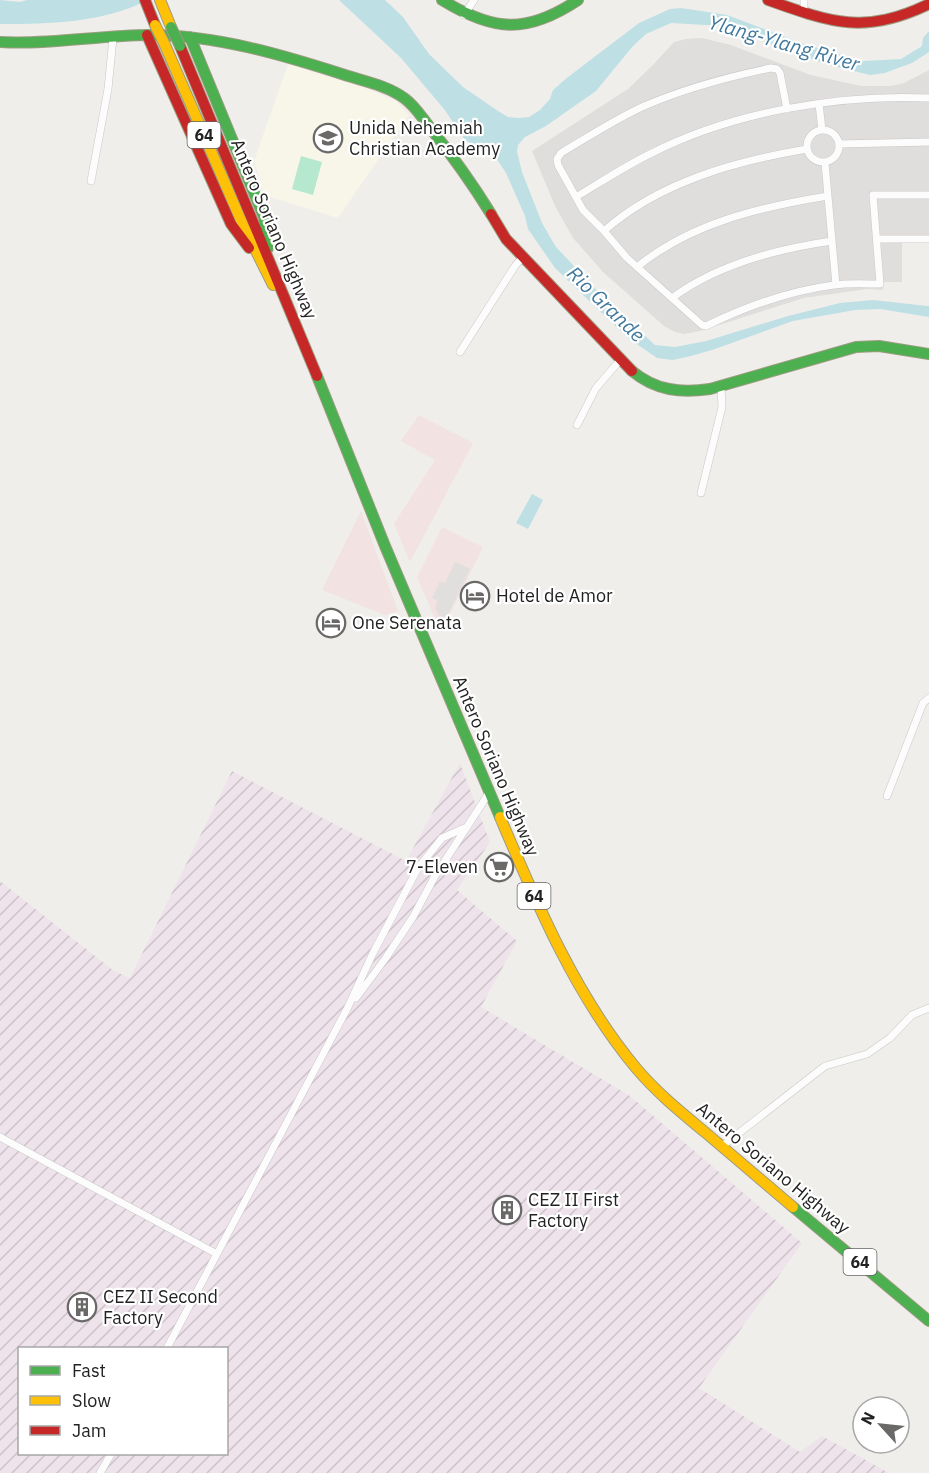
<svg xmlns="http://www.w3.org/2000/svg" width="929" height="1473" viewBox="0 0 929 1473" font-family="'IBM Plex Sans',sans-serif">
<defs>
<pattern id="industrial-furrows" width="10" height="10" patternUnits="userSpaceOnUse" patternTransform="scale(1.5)"><rect width="10" height="10" fill="#eee3ea"/><path d="M-1 1l2-2M0 10L10 0M9 11l2-2" fill="none" stroke="#ccc2c8"/></pattern>
</defs>
<rect width="100%" height="100%" fill="#f0eeeb"/>
<path fill="#dfdedc" d="M702,38L731,45L811,75L861,86H891L904,83L929,70V243H902V282H884L883,290L867,289L804,298L700,331L684,334L675,332L664,326L603,272L573,238L555,206L532,151L628,89L654,64L674,42L686,39Z"/>
<path fill="#f2e2e1" d="M419,415L473,443L410,562L394,524L435,460L401,441Z
M361,511L398,611L385,615L322,590Z
M442,527L483,547L441,632L417,577Z"/>
<path fill="url(#industrial-furrows)" fill-rule="evenodd" d="M460,763L490,842L457,890L517,941L481,1007L630,1096L802,1243L699,1388L800,1452L822,1436L889,1473H0V881L114,971L130,978L232,771L406,861ZM20,1348H226V1454H20Z"/>
<path fill="#f8f6e8" d="M288,64L368,89L396,101L409,115L338,218L264,195L254,161Z"/>
<path fill="#b5e8ce" d="M301,156L322,162L313,195L292,189Z"/>
<path fill="#e0dfde" d="M455,562L470,569L445,620L440,617L435,608L438,601L432,598L440,581L445,583Z"/>
<path fill="#bee0e4" d="M0,0L20,2L27,0H148C102,23 50,24 0,24Z
M339,0H385L403,17L429,54L463,87L498,111L508,117L518,118L529,117L540,110L550,99L553,90L568,77L639,23L670,9L681,8L727,15L807,45L864,61L901,59L922,46L923,38L929,31V52L912,63L898,68L885,73L870,75L825,64L722,26L671,23L646,34L633,46L596,91L546,126L525,137L518,145L517,151L522,172L542,223L556,247L606,300L655,345L675,347L706,341L788,316L840,303L873,300L927,306H929V317L880,309L855,310L793,321L712,350L691,356L673,360L657,358L628,338L555,268L528,229L525,216L506,173L496,158L465,140L444,109L401,58Z
M532,494L543,500L528,529L516,523Z"/>
<g fill="none" stroke-linecap="round" stroke-linejoin="round">
<g stroke="#c9c8c7" stroke-width="8">
<path id="street" d="M804,13V0
M464,15L474,0
M819,104L822,130
M787,109L780,73L777,69L771,68C727,77 683,89 642,107C614,120 588,137 561,153L557,159L558,165L583,210L604,231L627,258L702,325L706,326C747,306 788,291 834,285C849,283 865,284 880,284L873,195H929
M807 146a16 16 0 1 1 32 0a16 16 0 1 1-32 0Z
M839,144L929,142
M825,163L836,285
M91,181L108,89L113,38
M576,197C601,182 625,166 652,153C733,112 838,94 929,98
M604,231C659,182 736,161 807,149
M877,239H929
M637,267C691,223 760,207 828,196
M672,298C718,264 776,249 832,241
M460,352L515,266L523,257
M577,425L596,388L621,359
M701,493L722,407L721,386
M887,796L923,703L929,698
M356,998L385,959L413,917L435,876L489,793
M0,1137L217,1254
M721,1147L825,1066L867,1054L890,1038L912,1015L929,1008
M167,1348L347,1009L373,953L418,868L442,838L467,827
M100,1473L111,1454"/>
</g>
<g stroke="#9c9c81" stroke-width="12">
<path id="fast" d="M442,0C494,32 527,34 578,0
M190,37L264,217L268,248
M0,42C50,45 100,35 150,35C216,35 283,55 345,75C364,81 388,86 404,98C414,105 421,116 428,125C451,154 472,183 491,214
M632,371C656,391 681,393 710,389L856,347L879,346L929,354
M317,376L385,546L500,817
M793,1207L929,1321"/>
</g>
<g stroke="#9c9c81" stroke-width="12">
<path id="slow" d="M160,0L171,27
M165,45L243,225L273,285
M500,817C537,904 575,995 636,1068C657,1093 682,1113 706,1133C735,1158 764,1182 793,1207"/>
</g>
<g stroke="#9c9c81" stroke-width="12">
<path id="jam" d="M145,0L155,25
M768,0C832,23 865,35 929,4
M147,35L231,224L249,248
M180,46L317,376
M491,214L506,239L632,371"/>
</g>
<use href="#street" stroke="#fdfcfc" stroke-width="7"/>
<use href="#fast" stroke="#4caf50" stroke-width="10"/>
<use href="#slow" stroke="#ffc107" stroke-width="10"/>
<use href="#jam" stroke="#c62828" stroke-width="10"/>
<g stroke="#a79986" stroke-width="12" stroke-linecap="butt">
<path id="fast-bridge" d="M171,27L180,46"/>
</g>
<g stroke="#a79986" stroke-width="12" stroke-linecap="butt">
<path id="slow-bridge" d="M155,25L165,45"/>
</g>
<use href="#fast-bridge" stroke="#4caf50" stroke-width="10"/>
<use href="#slow-bridge" stroke="#ffc107" stroke-width="10"/>
</g>
<defs>
<g id="school-ring" transform="scale(1.5)"><circle r="9.5" fill="#fff" stroke="#6a6968" stroke-width="1.5"/><path d="M0-5L7-2L0 1L-7-2ZM-4 1L0 2.5L4 1V4Q0 6-4 4Z" fill="#6a6968"/></g>
<g id="hotel-ring" transform="scale(1.5)"><circle r="9.5" fill="#fff" stroke="#6a6968" stroke-width="1.5"/><path d="M-6-4.5h1.5V1H6V5H4.5V3h-9V5H-6ZM-4 0a1.8 1.8 0 1 1 3.6 0ZM.5 0V-2.5h3Q6-2.5 6 0Z" fill="#6a6968"/></g>
<g id="supermarket-ring" transform="scale(1.5)"><circle r="9.5" fill="#fff" stroke="#6a6968" stroke-width="1.5"/><path d="M-6-5.5h2.5l.6 2H6L4.5 2H-2.5L-4.4-4H-6ZM-1.5 3.2a1.3 1.3 0 1 0 .1 0ZM3 3.2a1.3 1.3 0 1 0 .1 0Z" fill="#6a6968"/></g>
<g id="building-ring" transform="scale(1.5)"><circle r="9.5" fill="#fff" stroke="#6a6968" stroke-width="1.5"/><path d="M-4-6H4V6H1V3H-1V6H-4ZM-2.5-4.3h1.7v1.8h-1.7ZM.8-4.3h1.7v1.8H.8ZM-2.5-1h1.7V.8h-1.7ZM.8-1h1.7V.8H.8Z" fill="#6a6968"/></g>
</defs>
<g fill-rule="evenodd">
<use href="#school-ring" x="328" y="138"/>
<use href="#hotel-ring" x="475" y="596"/>
<use href="#hotel-ring" x="331" y="623"/>
<use href="#supermarket-ring" x="499" y="867"/>
<use href="#building-ring" x="507" y="1210"/>
<use href="#building-ring" x="82" y="1307"/>
</g>
<g text-anchor="middle" stroke-width="4.5" stroke-linejoin="round" paint-order="stroke">
<g fill="#fff" stroke="#646464" stroke-width="1.5">
<rect x="187.5" y="122" width="33" height="26" rx="4.5"/>
<rect x="517.5" y="883" width="33" height="26" rx="4.5"/>
<rect x="843.5" y="1249" width="33" height="26" rx="4.5"/>
</g>
<g font-size="16" font-weight="bold" fill="#222">
<text x="204" y="141">64</text>
<text x="534" y="902">64</text>
<text x="860" y="1268">64</text>
</g>
<g font-size="18" fill="#222" stroke="#fff" text-anchor="start">
<text x="349" y="134">Unida Nehemiah<tspan x="349" dy="21">Christian Academy</tspan></text>
<text x="496" y="602">Hotel de Amor</text>
<text x="352" y="629">One Serenata</text>
<text x="478" y="873" text-anchor="end">7-Eleven</text>
<text x="528" y="1206">CEZ II First<tspan x="528" dy="21">Factory</tspan></text>
<text x="103" y="1303">CEZ II Second<tspan x="103" dy="21">Factory</tspan></text>
</g>
<g font-size="18" fill="#222" stroke="#fff">
<text transform="translate(274 229) rotate(67)" y="6">Antero Soriano Highway</text>
<text transform="translate(496 766) rotate(67)" y="6">Antero Soriano Highway</text>
<text transform="translate(773 1168) rotate(40)" y="6">Antero Soriano Highway</text>
</g>
<g font-size="20" font-style="italic" fill="#41789e" stroke="#fff">
<text transform="translate(784 43) rotate(16)" y="7">Ylang-Ylang River</text>
<text transform="translate(606 304) rotate(44)" y="7">Rio Grande</text>
</g>
</g>
<rect x="18" y="1347" width="210" height="108" fill="#ffffff" stroke="#a7a7a7" stroke-width="1.5"/>
<rect x="30" y="1366" width="30" height="9" fill="#4caf50" stroke="#a7a7a7" stroke-width="1.5"/>
<text x="72" y="1377" font-size="18" fill="#222222">Fast</text>
<rect x="30" y="1396" width="30" height="9" fill="#ffc107" stroke="#a7a7a7" stroke-width="1.5"/>
<text x="72" y="1407" font-size="18" fill="#222222">Slow</text>
<rect x="30" y="1426" width="30" height="9" fill="#c62828" stroke="#a7a7a7" stroke-width="1.5"/>
<text x="72" y="1437" font-size="18" fill="#222222">Jam</text>
<g transform="translate(881 1425) rotate(297)"><circle r="28" fill="#ffffff" stroke="#a7a7a7" stroke-width="1.5"/>
<path d="M0-4.5L10 22L0 15L-10 22Z" fill="#6a6968"/>
<text y="-9" font-size="16" font-weight="bold" text-anchor="middle" fill="#222222">N</text>
</g>
</svg>
